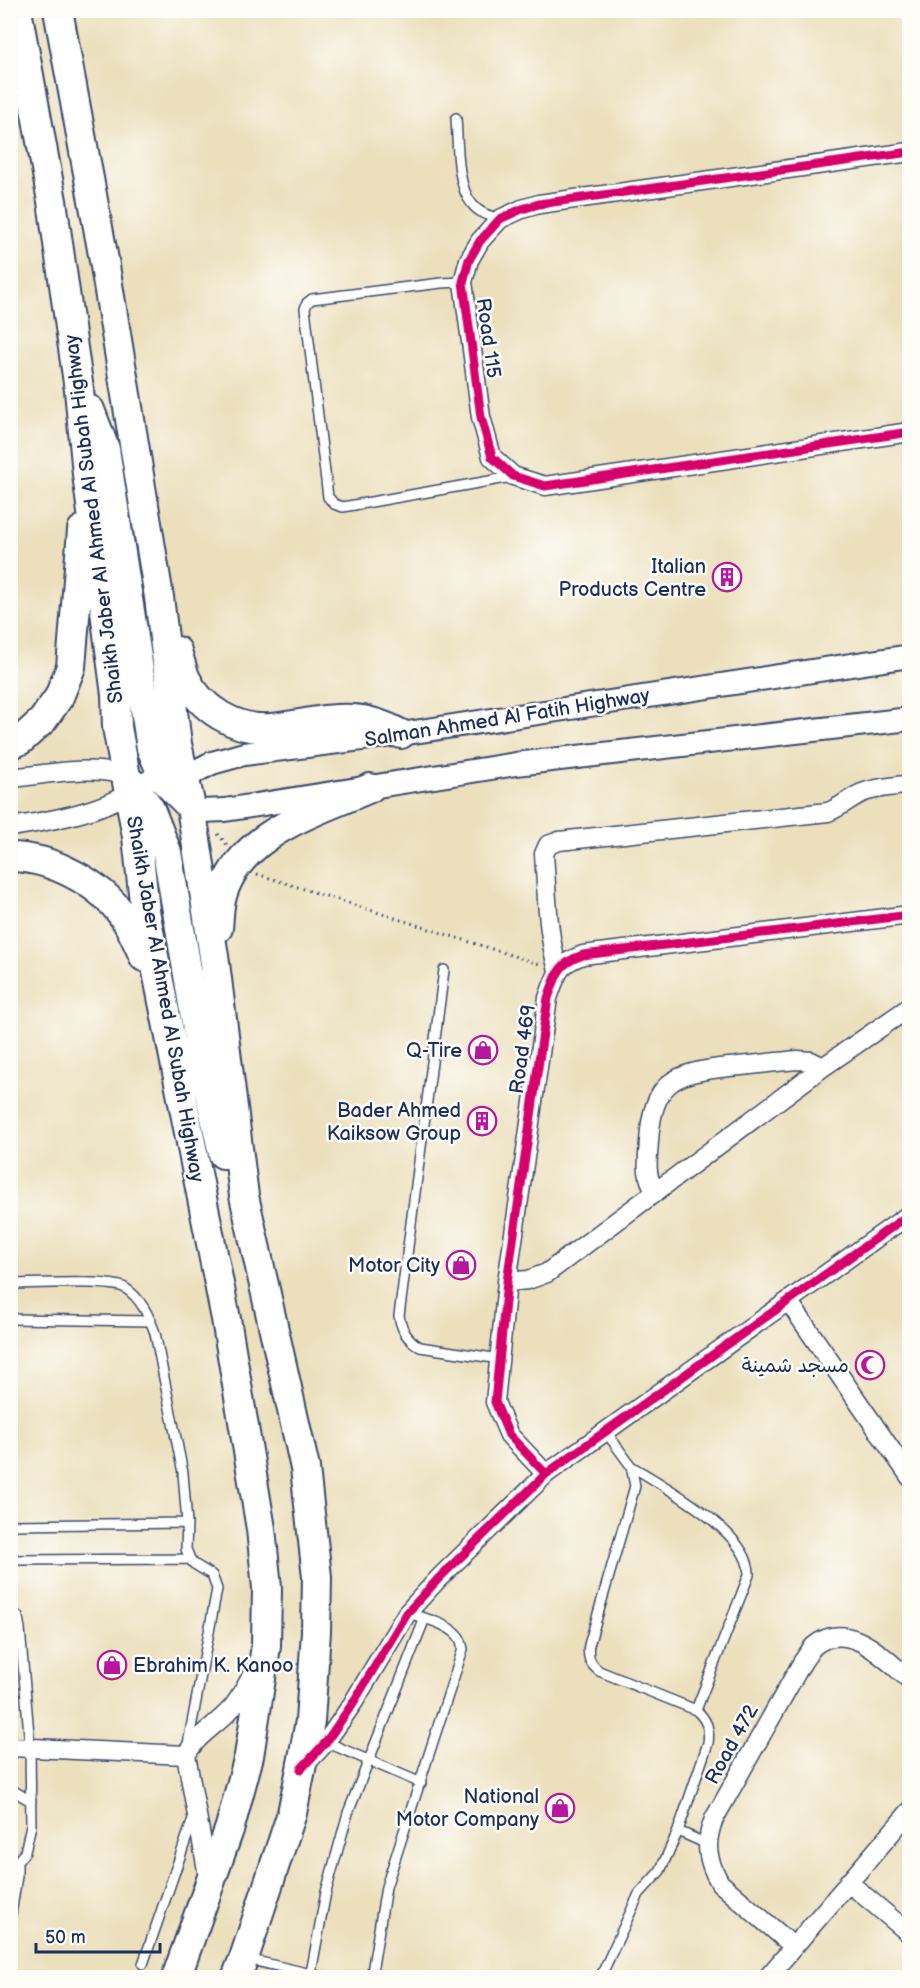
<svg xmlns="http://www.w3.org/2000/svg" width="920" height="1988" viewBox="0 0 920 1988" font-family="'Balsamiq Sans','Playpen Sans Arabic',sans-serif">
<rect width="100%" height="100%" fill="#fdfcf7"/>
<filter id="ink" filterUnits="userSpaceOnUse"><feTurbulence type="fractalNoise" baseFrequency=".0167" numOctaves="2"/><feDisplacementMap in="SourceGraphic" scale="12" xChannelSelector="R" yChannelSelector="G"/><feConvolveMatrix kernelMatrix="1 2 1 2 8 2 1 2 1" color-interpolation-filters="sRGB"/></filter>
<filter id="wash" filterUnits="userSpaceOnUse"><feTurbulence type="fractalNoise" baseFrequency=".008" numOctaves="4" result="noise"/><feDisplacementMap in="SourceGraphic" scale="24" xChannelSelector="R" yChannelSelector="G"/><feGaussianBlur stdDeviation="1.35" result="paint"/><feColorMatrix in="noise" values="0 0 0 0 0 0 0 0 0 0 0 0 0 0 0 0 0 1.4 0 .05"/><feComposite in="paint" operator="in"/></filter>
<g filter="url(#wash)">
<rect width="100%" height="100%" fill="#ebdfbc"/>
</g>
<g filter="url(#ink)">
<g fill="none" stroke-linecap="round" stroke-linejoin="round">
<g stroke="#3a496c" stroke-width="12">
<path id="service" d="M456,118C458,142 456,185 472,204C479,213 489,216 500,219
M463,282L441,283L312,299L307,303L305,309L328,497L334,504L343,507L512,477
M444,970L399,1316C402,1331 407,1339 420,1347L500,1359
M10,1284C32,1284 111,1279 125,1288C141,1298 149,1316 155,1333L183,1473L187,1523L186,1549L190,1559L194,1564L212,1575L217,1589L188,1744
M10,1319L151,1321
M631,1466C663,1486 751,1533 749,1575L696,1710
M10,1525L187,1523
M10,1560L190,1559
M10,1608L18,1617L20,1629L30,1746L31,1825L25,1852L17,1862L10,1866
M326,1742L421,1783
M10,1789L31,1801
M678,1831L707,1844
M10,1921L17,1876V1862
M247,1959L328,1978
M143,1964L194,1816
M310,1978L326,1892L348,1813L425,1618
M371,1978L386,1887L463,1649C462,1646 462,1642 460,1639C453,1625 422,1617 407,1613
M600,1978L639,1894L660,1871L678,1831L708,1743C710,1729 707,1720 696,1710L599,1671C590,1664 587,1657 589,1645L635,1486L631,1466L606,1432"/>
</g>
<g stroke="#3a496c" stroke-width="21">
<path id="minor" d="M910,152L539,204L522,209L500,219L480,241L469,260L463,282L481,417L492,457L513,476L545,486L910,432
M10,778C45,775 93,764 126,776
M10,827C65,819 129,807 166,763
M558,970C547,933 547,893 544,854L548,845L559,841L828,812C841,807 850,798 862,793C876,787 894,787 910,784
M656,1191C644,1176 648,1159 649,1141C653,1081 673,1073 729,1067C752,1065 775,1062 798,1060L811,1061L823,1067
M507,1282L528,1280L547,1273L823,1067L910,1007
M789,1302L910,1477
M546,1474L509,1435L495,1402L507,1282L548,998C557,974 557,964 583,955L910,915
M10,1747L186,1755
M302,1768L326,1742L353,1703L407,1613L439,1578L546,1474L910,1214
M209,1881L186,1755C198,1734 213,1728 229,1711C241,1699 248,1682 256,1667
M848,1882L910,1934
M793,1946L720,1883C707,1861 704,1843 714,1819L803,1661C807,1656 810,1650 814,1646C848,1617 886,1660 910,1680
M767,1978L910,1811"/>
</g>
<g stroke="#3a496c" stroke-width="26">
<path id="tertiary" d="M172,788L198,770L212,763L244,754L401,734L910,656
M191,807L202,811L225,810L516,764L910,719"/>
</g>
<g stroke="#3a496c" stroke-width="32">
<path id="primary" d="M17,10L52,201L79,390L87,474L116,695L117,727L137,837L145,911L226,1319L261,1529L267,1588L266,1646L249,1756L230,1827L176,1978
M58,10L104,260L159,597L177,744L191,807L215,963L244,1196L305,1468L317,1577L316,1631L310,1721L301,1769L292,1813L244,1958L236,1978
M90,410L105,449L151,748L165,781L188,804
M177,651C179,659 182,668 185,677C200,709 236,731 271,728C298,726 326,717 353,719C371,720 386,726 401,734
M10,745L21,740L43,720L59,697L71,667L82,530
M132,783L150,809L167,852L202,1057L223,1154
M10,857C51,857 100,883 123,916C132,928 138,944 144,957
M218,928C219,919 219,909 221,900C236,834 316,812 370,788"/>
</g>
<path stroke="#3a496c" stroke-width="3" stroke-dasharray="1.5 4.5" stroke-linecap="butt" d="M218,834L227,845
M257,874L539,964"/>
<use href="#service" stroke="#fff" stroke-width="9"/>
<use href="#minor" stroke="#fff" stroke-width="18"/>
<use href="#tertiary" stroke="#fff" stroke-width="22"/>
<use href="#primary" stroke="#fff" stroke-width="28"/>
<g stroke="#fdfcf7" stroke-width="13">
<path id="cycleway" d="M910,152L539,204L522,209L500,219L480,241L469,260L463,282L481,417L492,457L513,476L545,486L910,432
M546,1474L509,1435L495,1402L507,1282L548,998C557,974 557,964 583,955L910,915
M301,1769L326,1742L353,1703L407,1613L439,1578L546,1474L910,1214"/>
</g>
<use href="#cycleway" stroke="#d6006c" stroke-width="9"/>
</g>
</g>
<defs>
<g id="building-ring" transform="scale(1.5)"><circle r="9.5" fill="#fdfcf7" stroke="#b5179e" stroke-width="1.5"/><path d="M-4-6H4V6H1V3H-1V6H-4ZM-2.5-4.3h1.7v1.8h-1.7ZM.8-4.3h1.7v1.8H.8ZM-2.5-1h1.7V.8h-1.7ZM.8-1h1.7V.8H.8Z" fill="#b5179e"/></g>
<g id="shop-ring" transform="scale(1.5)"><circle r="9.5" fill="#fdfcf7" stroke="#b5179e" stroke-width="1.5"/><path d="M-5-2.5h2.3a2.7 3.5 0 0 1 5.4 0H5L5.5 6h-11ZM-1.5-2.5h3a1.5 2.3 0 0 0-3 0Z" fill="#b5179e"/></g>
<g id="mosque-ring" transform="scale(1.5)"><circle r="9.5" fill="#fdfcf7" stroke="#b5179e" stroke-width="1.5"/><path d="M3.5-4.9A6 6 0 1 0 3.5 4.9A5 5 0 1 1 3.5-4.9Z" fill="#b5179e"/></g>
</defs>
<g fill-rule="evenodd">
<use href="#building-ring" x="727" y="577"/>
<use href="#shop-ring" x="483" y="1050"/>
<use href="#building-ring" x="482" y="1121"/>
<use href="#shop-ring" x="461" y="1265"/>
<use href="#mosque-ring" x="870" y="1365"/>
<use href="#shop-ring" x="112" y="1665"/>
<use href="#shop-ring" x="560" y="1808"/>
</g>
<g text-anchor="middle" stroke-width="5" stroke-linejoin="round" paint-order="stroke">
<g font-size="20" fill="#1b2f5e" stroke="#fdfcf7">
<text transform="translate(489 338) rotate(82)" y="7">Road 115</text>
<text transform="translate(93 519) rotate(-97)" y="7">Shaikh Jaber Al Ahmed Al Subah Highway</text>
<text transform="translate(507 717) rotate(-9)" y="7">Salman Ahmed Al Fatih Highway</text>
<text transform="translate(166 999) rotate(80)" y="7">Shaikh Jaber Al Ahmed Al Subah Highway</text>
<text transform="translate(522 1049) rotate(-82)" y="7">Road 469</text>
<text transform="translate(731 1744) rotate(-61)" y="7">Road 472</text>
</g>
<g font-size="20" fill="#1b2f5e" stroke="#fdfcf7" text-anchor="end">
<text x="706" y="573">Italian<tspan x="706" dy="23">Products Centre</tspan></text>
<text x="462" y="1057">Q-Tire</text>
<text x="461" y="1117">Bader Ahmed<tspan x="461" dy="23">Kaiksow Group</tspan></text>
<text x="440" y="1272">Motor City</text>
<text x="849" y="1372">مسجد شمينة</text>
<text x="133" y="1672" text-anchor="start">Ebrahim K. Kanoo</text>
<text x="539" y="1803">National<tspan x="539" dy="23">Motor Company</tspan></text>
</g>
</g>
<rect width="920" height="1988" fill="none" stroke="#fdfcf7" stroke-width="36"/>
<path d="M36 1943v9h124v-9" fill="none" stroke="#1b2f5e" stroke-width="3"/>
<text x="45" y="1943" font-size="18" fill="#1b2f5e" stroke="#fdfcf7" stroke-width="4.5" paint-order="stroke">50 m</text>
</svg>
